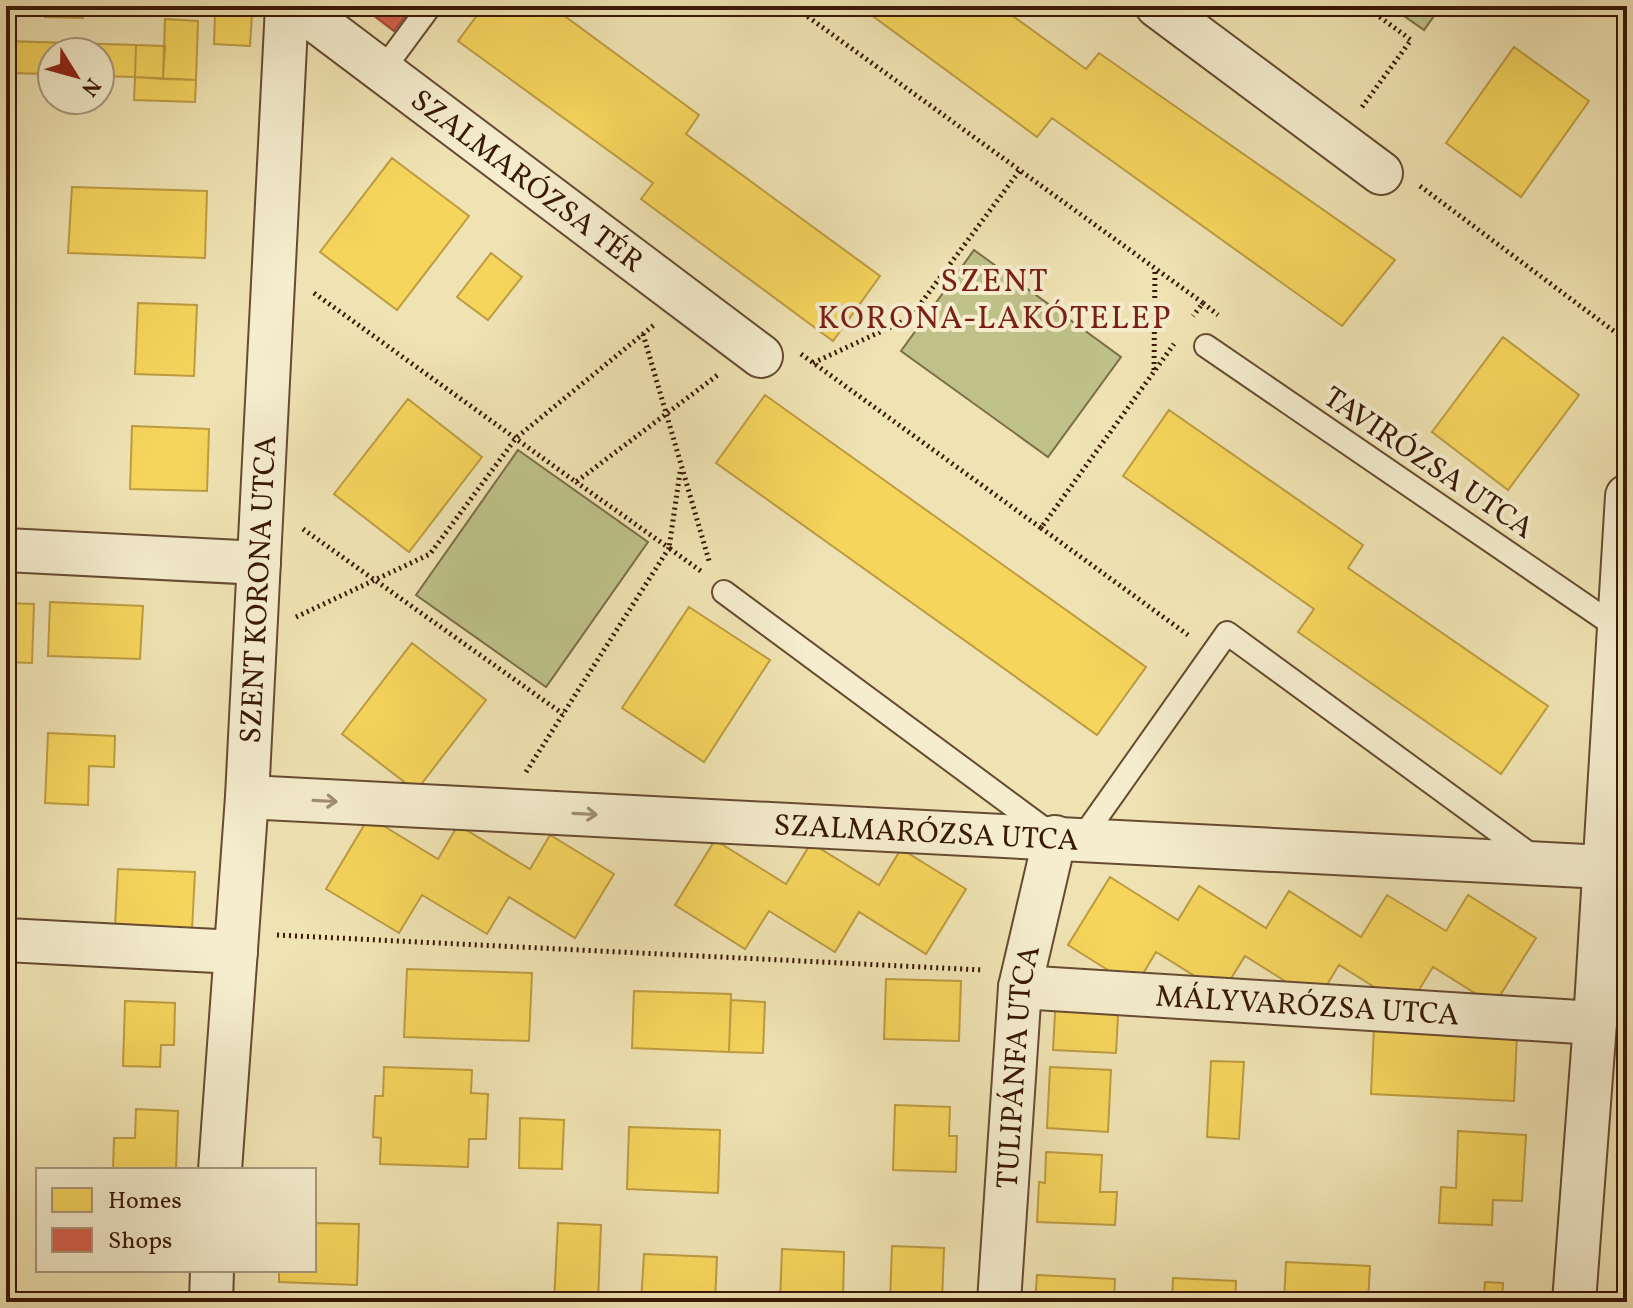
<svg xmlns="http://www.w3.org/2000/svg" width="1633" height="1308" viewBox="0 0 1633 1308" font-family="Vollkorn,serif">
<rect width="100%" height="100%" fill="#f0e3b3"/>
<filter id="stains"><feTurbulence type="fractalNoise" baseFrequency=".0025" numOctaves="4"/><feColorMatrix values="0 0 0 0 .2 0 0 0 0 .09 0 0 0 0 .02 0 0 0 .5 -.17"/></filter>
<radialGradient id="worn" r=".72"><stop offset=".6" stop-color="#630" stop-opacity="0"/><stop offset="1" stop-color="#630" stop-opacity=".3"/></radialGradient>
<path fill="#bec289" stroke="#7c6d48" stroke-width="2" d="M1390,6H1441L1424,30Z
M974,250L1121,357L1048,457L901,351Z
M518,450L648,542L546,687L416,595Z"/>
<path fill="#f6d55c" stroke="#bd9c42" stroke-width="2" d="M46,6H84L83,18L45,17Z
M484,6H551L699,115L686,134L880,276L833,341L641,199L653,183L458,41Z
M859,6H999L1086,69L1099,53L1395,260L1342,326L1052,118L1037,137Z
M215,13L252,14L250,46L214,44Z
M165,19L198,21L196,80L163,79Z
M6,41L136,45L135,77L100,76V52H52V74L6,73Z
M136,45L165,46L163,79L135,77Z
M1514,47L1589,101L1521,197L1446,143Z
M135,77L196,80L195,102L134,100Z
M392,158L469,216L397,310L320,252Z
M72,187L207,191L205,258L68,253Z
M491,253L522,277L488,320L457,297Z
M138,303L197,305L194,376L135,374Z
M1503,337L1579,395L1508,490L1432,432Z
M765,395L1146,667L1097,735L716,463Z
M408,399L482,457L409,552L334,494Z
M1169,410L1363,545L1348,568L1548,706L1501,774L1298,632L1314,609L1123,476Z
M132,426L209,429L207,491L130,489Z
M50,602L143,606L140,659L48,656Z
M6,603L34,604L32,663L6,662Z
M689,607L770,660L704,762L622,708Z
M412,643L486,700L416,791L342,734Z
M48,733L115,736L114,767L89,766L88,805L45,803Z
M369,817L438,859L458,825L530,869L550,835L614,874L575,938L509,897L487,934L422,895L399,933L326,889Z
M715,840L786,884L811,843L879,885L901,849L966,889L926,954L859,912L835,952L769,911L745,949L675,905Z
M118,869L195,872L192,930L115,927Z
M1110,877L1178,920L1199,886L1266,928L1289,891L1361,937L1387,895L1446,931L1468,895L1536,938L1494,1005L1433,967L1408,1008L1339,965L1317,1001L1245,956L1222,993L1156,952L1135,987L1068,945Z
M407,969L532,973L529,1041L404,1037Z
M886,979L961,981L959,1041L884,1039Z
M634,991L731,994L729,1052L632,1048Z
M1056,995L1119,998L1116,1053L1053,1050Z
M731,1000L765,1002L763,1053L729,1052Z
M125,1001L175,1003L174,1045H161L160,1067L123,1066Z
M1374,1027L1517,1034L1514,1101L1371,1094Z
M1211,1061L1244,1062L1239,1139L1207,1137Z
M384,1067L472,1070L471,1093L488,1094L486,1139H469L468,1167L380,1164L381,1138L373,1137L375,1096H383Z
M1050,1067L1111,1070L1108,1132L1047,1128Z
M895,1105L950,1107L949,1136H957L956,1172L893,1170Z
M136,1109L178,1111L176,1170H113L114,1138H135Z
M520,1118L564,1120L562,1169L519,1168Z
M629,1127L720,1130L718,1193L627,1189Z
M1458,1131L1526,1135L1522,1201L1493,1200L1492,1225L1439,1223L1441,1187L1456,1188Z
M1046,1152L1102,1155L1100,1192H1117L1115,1225L1037,1222L1039,1182L1045,1183Z
M314,1223L359,1224L357,1285L279,1282V1270H314Z
M558,1223L601,1225L598,1302H554Z
M892,1246L944,1248L942,1302H890Z
M782,1249L844,1252L843,1302H780Z
M644,1254L717,1257L715,1302H641Z
M1286,1262L1370,1266L1368,1302H1284Z
M1037,1275L1115,1279L1114,1302H1035Z
M1173,1278L1236,1281L1235,1302H1172Z
M1485,1282L1503,1283L1502,1302H1428V1292L1484,1294Z"/>
<path fill="#d6604d" stroke="#a74a38" stroke-width="2" d="M361,6H413L394,31Z"/>
<g fill="none" stroke-linecap="round" stroke-linejoin="round">
<g stroke="#674b31" stroke-width="26">
<path id="lane" d="M382,71L430,6
M1206,346L1618,628
M724,592L1051,834
M1080,841L1227,633L1536,859"/>
</g>
<g stroke="#674b31" stroke-width="46">
<g id="street">
<path id="s1" d="M296,6L761,356"/>
<path d="M1157,6L1381,173"/>
<path d="M6,550L259,563"/>
<path id="s2" d="M247,797L1604,867"/>
<path d="M6,940L236,952"/>
<path id="s3" d="M1020,987L1595,1023"/>
<path id="s4" d="M220,1170L247,797L287,6"/>
<path d="M211,1302L212,1270"/>
<path id="s5" d="M999,1302L1020,987L1055,837"/>
<path d="M1574,1302L1595,1023L1627,496"/>
</g>
</g>
<path stroke="#391806" stroke-width="5" stroke-dasharray="2 4" stroke-linecap="butt" d="M793,6L1203,303L1193,316
M1610,6L1627,17
M1362,107L1411,40L1369,9L1371,6
M1420,186L1627,341
M314,293L576,482L719,374
M1203,303L1218,315
M643,334L710,564
M801,354L1041,528L1174,344
M813,363L910,318L1020,170
M1154,370L1155,268
M680,472L669,548L702,572
M1041,528L1188,635
M303,529L563,714
M296,617L430,554L516,438L654,325
M526,772L669,548L576,482
M277,935L983,970"/>
<use href="#lane" stroke="#f5edce" stroke-width="22"/>
<use href="#street" stroke="#f5edce" stroke-width="42"/>
</g>
<defs><path id="oneway-shaft" d="M-6 0H5M1.5-3L5.5 0L1.5 3" fill="none" stroke-width="1.6" stroke-linecap="round" stroke-linejoin="round" transform="scale(2)"/></defs>
<g stroke="#a08d74">
<use href="#oneway-shaft" transform="translate(325 801) rotate(3)"/>
<use href="#oneway-shaft" transform="translate(585 814) rotate(3)"/>
</g>
<g text-anchor="middle" stroke-width="8" stroke-linejoin="round" paint-order="stroke">
<g font-size="30" fill="#391806" stroke="#f5edce">
<text dy="10" stroke="none"><textPath href="#s1" startOffset="290">SZALMARÓZSA TÉR</textPath></text>
<text transform="translate(1429 462) rotate(34)" y="10">TAVIRÓZSA UTCA</text>
<text dy="10" stroke="none"><textPath href="#s4" startOffset="582">SZENT KORONA UTCA</textPath></text>
<text dy="10" stroke="none"><textPath href="#s2" startOffset="680">SZALMARÓZSA UTCA</textPath></text>
<text dy="10" stroke="none"><textPath href="#s3" startOffset="288">MÁLYVARÓZSA UTCA</textPath></text>
<text dy="10" stroke="none"><textPath href="#s5" startOffset="236">TULIPÁNFA UTCA</textPath></text>
</g>
<g font-size="32" letter-spacing="2" fill="#7a1f14" stroke="#f5edce">
<text x="995" y="291">SZENT<tspan x="995" dy="37">KORONA-LAKÓTELEP</tspan></text>
</g>
</g>
<rect width="1633" height="1308" fill="none" stroke="#f0e3b3" stroke-width="32"/>
<rect x="8" y="8" width="1617" height="1292" fill="none" stroke="#391806" stroke-width="4"/>
<rect x="16" y="16" width="1601" height="1276" fill="none" stroke="#391806" stroke-width="2"/>
<rect x="36" y="1168" width="280" height="104" fill="#f5edce" stroke="#aa987e" stroke-width="2"/>
<rect x="52" y="1188" width="40" height="24" fill="#f6d55c" stroke="#aa987e" stroke-width="2"/>
<text x="108" y="1208" font-size="24" fill="#391806">Homes</text>
<rect x="52" y="1228" width="40" height="24" fill="#d6604d" stroke="#aa987e" stroke-width="2"/>
<text x="108" y="1248" font-size="24" fill="#391806">Shops</text>
<g transform="translate(76 76) rotate(127)"><circle r="38" fill="#f5edce" stroke="#aa987e" stroke-width="2"/>
<path d="M0-6L14 30L0 20L-14 30Z" fill="#8f2418"/>
<text y="-12" font-size="22" font-weight="bold" text-anchor="middle" fill="#391806">N</text>
</g>
<rect width="100%" height="100%" filter="url(#stains)"/>
<rect width="100%" height="100%" fill="url(#worn)"/>
</svg>
